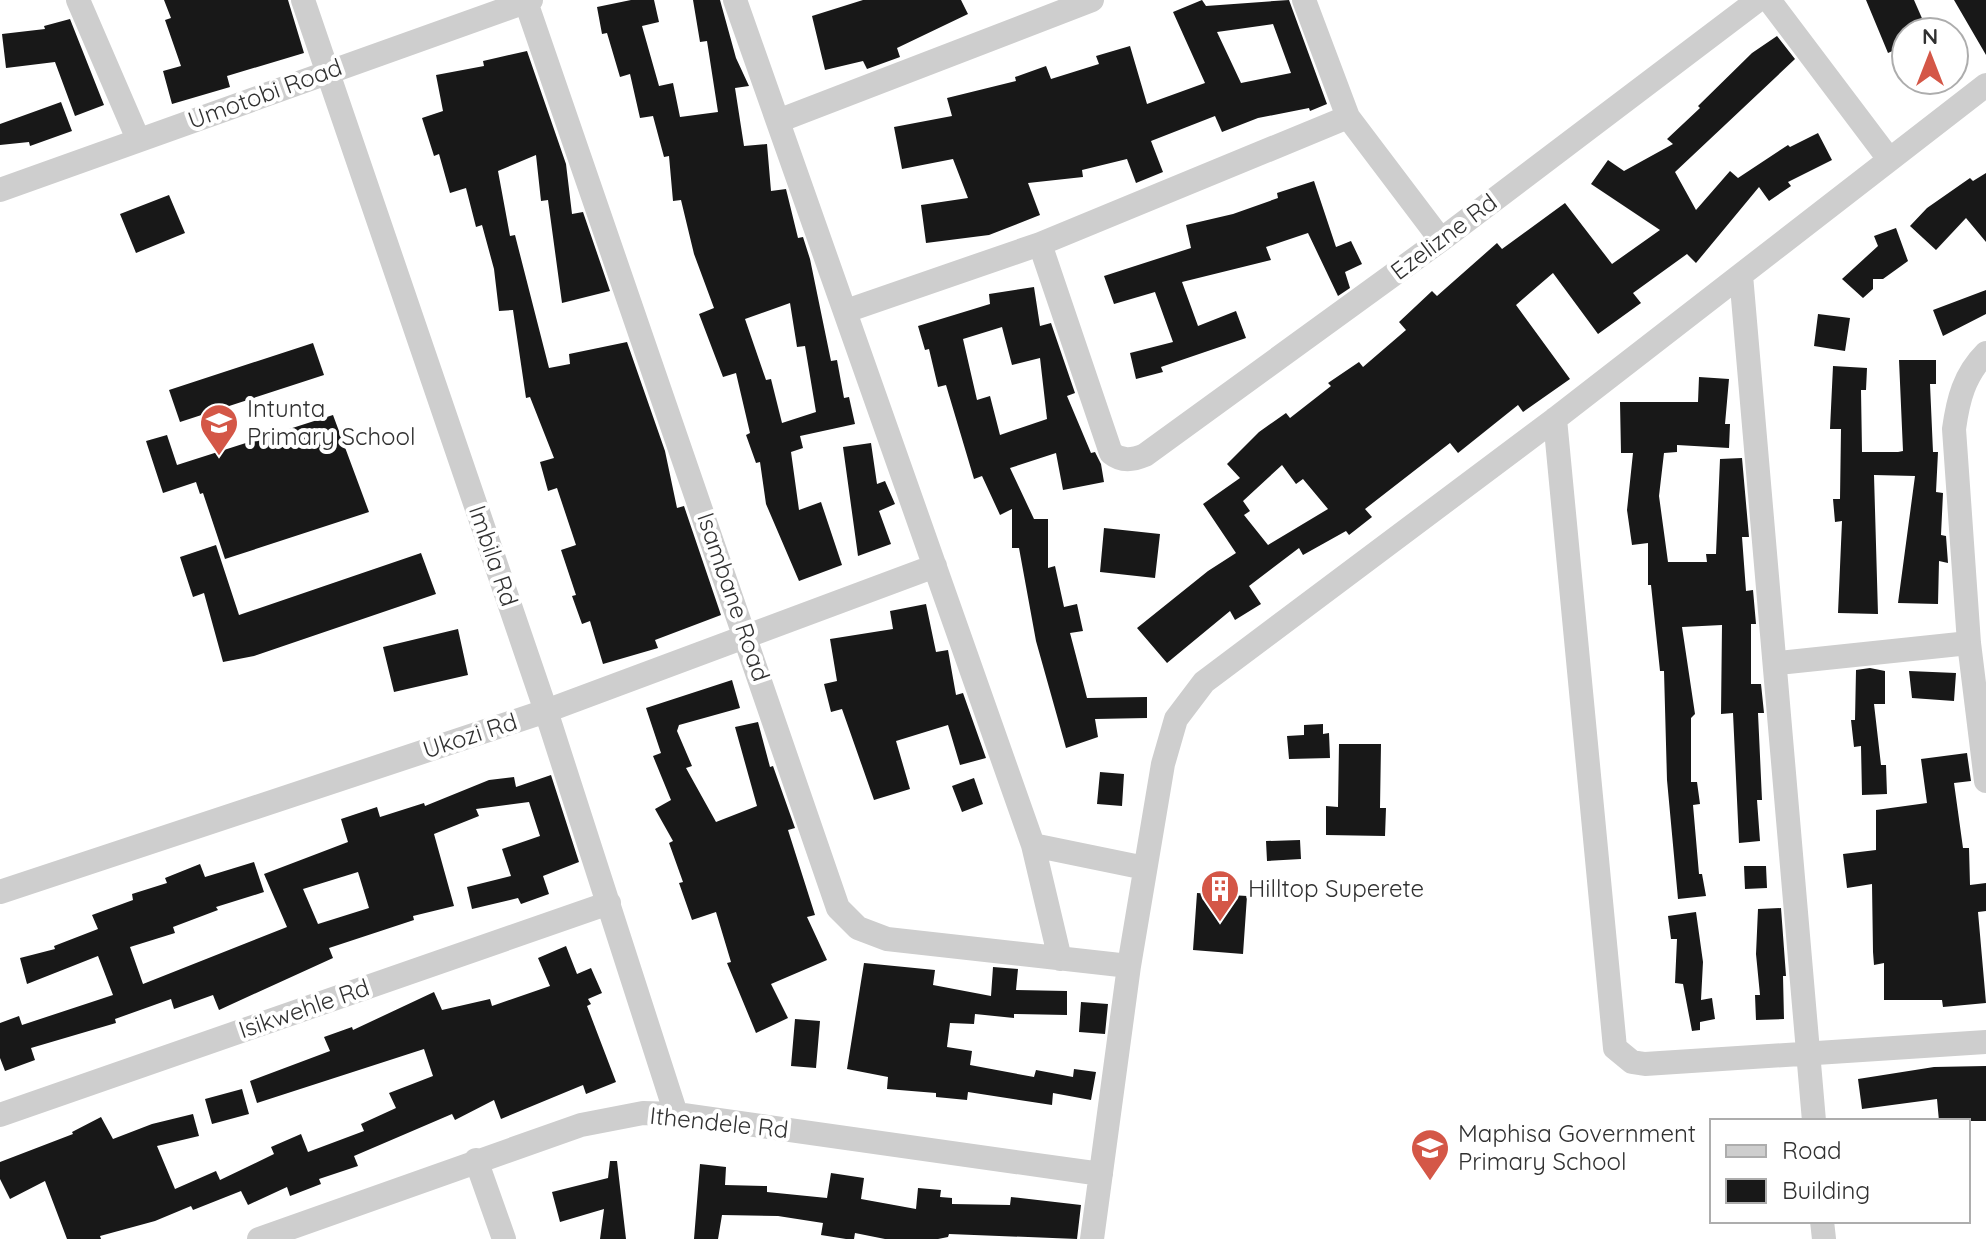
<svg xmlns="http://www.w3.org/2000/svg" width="1986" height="1239" viewBox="0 0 1986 1239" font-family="Quicksand,sans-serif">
<rect width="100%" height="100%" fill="#fff"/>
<path fill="#181818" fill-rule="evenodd" d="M164,0H288L304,53L227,76L230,87L172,104L163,71L181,66L165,20L171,18Z
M631,0H654L659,22L642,26L659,86L673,83L680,117L718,112L707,41L700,42L693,0H720L736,58L749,86L735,88L744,146L767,144L771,191L786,189L798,238L803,237L810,259L831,361L837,360L844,398L849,397L855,424L800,436L803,448L791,452L799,510L821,502L842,565L799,581L766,504L760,462L756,463L746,435L750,433L736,373L723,377L699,314L714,308L694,254L681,200L673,201L669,156L664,157L653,116L640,118L630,74L620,77L607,33L602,34L597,7ZM790,303L797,347L805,346L816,412L782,423L771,379L766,380L745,319Z
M863,0H961L968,14L897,48L900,57L867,69L863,61L825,70L812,16Z
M1202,0L1206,6L1289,0L1327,104L1310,111L1309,108L1258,118L1222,132L1215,116L1151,141L1163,172L1136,183L1127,159L1082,170L1083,177L1028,183L1040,215L989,235L926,243L921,205L968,198L953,159L902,169L894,127L952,116L947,98L1016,81L1015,77L1046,66L1051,79L1099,64L1096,56L1130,46L1147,104L1205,83L1173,12ZM1273,24L1291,73L1241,83L1217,32Z
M1866,0H1914L1928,32H1906V45L1888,53Z
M1954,0H1986V55Z
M70,19L104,105L75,116L55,62L6,68L2,34L45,29L44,26Z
M1777,36L1795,59L1675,172L1696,210L1730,171L1738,178L1788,145L1790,147L1818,133L1832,160L1788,182L1791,186L1769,201L1759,187L1696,263L1687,254L1633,293L1641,303L1598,334L1553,273L1516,305L1570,379L1523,412L1518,405L1458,453L1450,443L1365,509L1372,517L1349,535L1346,531L1303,555L1299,548L1249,586L1261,604L1235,620L1230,611L1167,663L1137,628L1208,571L1236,553L1203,504L1240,478L1227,464L1259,432L1286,413L1290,418L1331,386L1328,383L1359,362L1363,367L1406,330L1399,322L1432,291L1437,296L1497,243L1502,249L1565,203L1612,264L1660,230L1591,184L1608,160L1624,171L1673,144L1667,139L1700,108L1698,106L1752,53ZM1282,465L1296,484L1303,479L1328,509L1268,545L1244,515L1250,511L1243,501Z
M527,51L566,164L572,214L583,212L610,291L562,303L548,200L541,201L536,155L498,171L510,236L515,235L549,368L570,364L569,354L627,342L665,451L677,508L684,506L721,615L655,640L658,648L603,664L590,621L582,624L572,596L576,595L561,550L576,545L557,488L548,491L540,462L554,458L530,397L526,398L513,310L499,311L494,269L482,225L476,227L466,188L450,193L439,154L434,156L422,118L443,111L436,75L484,66L483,61Z
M61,102L72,131L30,146L29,142L0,145V124Z
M1986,173V242L1966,218L1936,250L1910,226L1927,208L1970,178L1973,181Z
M1314,181L1336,247L1351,241L1362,264L1345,272L1350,288L1338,296L1308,233L1266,247L1271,260L1182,282L1198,326L1236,311L1246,338L1161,367L1163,372L1136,379L1130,353L1173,342L1155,292L1114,304L1104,276L1191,248L1186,225L1233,214L1278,198L1277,193Z
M169,195L185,233L136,253L120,214Z
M1896,228L1908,261L1883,279H1873V289L1863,298L1842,279L1878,246L1874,236Z
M1034,287L1040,326L1051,323L1075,393L1067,396L1091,453L1095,452L1101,464L1104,482L1063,490L1056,453L1010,468L1034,519H1048V568L1055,566L1064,607L1077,604L1083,631L1070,633L1087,698L1147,697V718L1095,719L1098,737L1066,748L1036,641L1019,548H1012V509L1000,515L982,476L974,479L946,385L938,387L929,349L925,350L918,326L990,304L989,294ZM1002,327L1012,365L1040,358L1047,419L1000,435L990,396L977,400L963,339Z
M1986,290V314L1943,336L1933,310Z
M1818,314L1850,318L1845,351L1814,346Z
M313,343L324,375L180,422L169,390Z
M1899,360H1936V384H1930L1933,452H1938L1936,492L1943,493L1941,535L1946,536L1948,563L1939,561L1938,604L1898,603L1915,476L1874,475L1878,614L1838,613L1842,521L1835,522L1833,499H1840L1841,429H1830L1833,366L1867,368L1866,390H1861L1862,452H1898L1903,451Z
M1699,377L1729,379L1725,424H1730L1729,448L1677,445V452L1664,453L1659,496L1668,562H1707L1706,554H1716L1720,459L1742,458L1749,537H1742L1746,591L1753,590L1756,624H1751V684H1761L1764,713H1758L1762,800H1757L1760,841L1739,843L1733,713L1721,714L1722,625L1682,627L1695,714L1691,718V782H1697L1700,804L1693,805L1699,874H1702L1706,896L1678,899L1667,780L1664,671H1660L1651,585H1648V543L1632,545L1627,510L1633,453H1621L1620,402H1698Z
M333,415L369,512L225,559L203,493L200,494L196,482L163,493L146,441L167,435L177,465Z
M871,443L877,484L885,481L895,504L879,511L891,544L858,556L843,447Z
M1104,528L1160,534L1155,578L1100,572Z
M216,545L239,615L421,553L436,594L254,656L223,662L204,593L193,597L180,557Z
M926,604L936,652L948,650L956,695L963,693L986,758L960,765L948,725L896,741L910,789L874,800L842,709L831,712L824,684L837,681L830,639L893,629L890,611Z
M458,629L468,675L394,692L383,647Z
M1870,668L1885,671V704H1874L1881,765H1886L1887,794L1862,795L1861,746L1854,747L1851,720H1855L1856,670Z
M1909,671L1956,673L1954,701L1912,698Z
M732,680L740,708L679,725L677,731L692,766L686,768L716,822L757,806L735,727L758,722L770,767L773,766L795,828L788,830L815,915L807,917L827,960L771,984L788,1018L756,1033L727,963L731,962L716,912L692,920L679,883L683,882L669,843L673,841L655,809L671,800L653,756L661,753L646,708Z
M1323,724V734L1329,733L1330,758L1289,759L1287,736L1304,735V725Z
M1339,744H1381L1380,808H1386L1385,836L1326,835V806L1338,807Z
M1967,753L1971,781L1954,783L1963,848H1969L1970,885L1986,883V911L1978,912L1986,1003L1943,1007L1942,1000H1884V963L1874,965L1873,952L1872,884L1847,888L1843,854L1876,850V810L1927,803L1921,759Z
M1100,772L1124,774L1122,806L1097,804Z
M551,775L579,862L543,876L549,894L521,904L518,898L472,909L467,887L511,876L502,849L540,836L529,802L476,809L479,816L434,834L454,906L413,916L414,920L329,948L333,958L219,1010L213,995L174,1009L171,999L115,1019L116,1023L31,1048L35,1060L5,1071L0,1058V1023L19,1016L22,1025L113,995L98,956L27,984L20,958L55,949L54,946L98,929L92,915L133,900L132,894L167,883L165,878L200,864L205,877L254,862L264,892L216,907L218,910L173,927L175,933L130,947L143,984L287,927L264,874L348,842L341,819L377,807L380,817L424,803L425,806L489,780L514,777L516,787ZM358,872L369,908L318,924L303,889Z
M974,778L983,804L962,812L952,786Z
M1300,840L1301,859L1267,861L1266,841Z
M1744,866H1766L1767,888L1745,889Z
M1197,893L1247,896L1243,954L1193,950Z
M1781,908L1786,976H1783L1784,1019L1756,1020L1755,995H1760L1756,954L1758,909Z
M1696,912L1703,962L1701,1000L1712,998L1715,1019L1700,1022V1030L1692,1031L1683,984L1675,983L1677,939H1671L1668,916Z
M566,946L577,974L591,968L602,993L588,999L591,1004L587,1006L616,1082L586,1094L583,1085L501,1119L494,1100L455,1120L452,1114L354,1156L358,1166L319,1179L321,1184L290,1196L287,1187L248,1205L241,1191L193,1210L191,1206L155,1221L100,1236L101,1239H67L45,1181L10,1199L0,1179V1162L73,1134L72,1132L101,1117L113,1139L152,1124L193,1114L199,1136L157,1146L175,1189L216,1171L220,1180L274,1154L271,1147L301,1134L308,1152L364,1131L361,1124L396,1108L389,1093L433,1076L424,1049L257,1103L250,1081L330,1051L324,1037L352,1027L353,1030L434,992L442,1010L490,999L492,1006L550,986L538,958Z
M864,963L935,970L933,985L991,996L993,967L1018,969L1016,990L1067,991V1015L1014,1014V1018L975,1014L974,1024L950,1023L947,1047L972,1051L970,1065L1034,1077L1036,1070L1073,1077L1074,1069L1096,1072L1091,1100L1053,1093L1052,1105L968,1092L967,1100L936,1097V1093L887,1089L888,1077L847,1069Z
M1081,1002L1108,1004L1105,1034L1079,1032Z
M795,1019L820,1021L816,1068L791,1066Z
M1986,1066V1121H1939L1937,1099L1862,1109L1858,1079L1934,1067Z
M242,1089L249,1114L212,1124L205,1099Z
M610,1161H617L626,1239H600L604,1209L560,1222L552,1192L608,1178Z
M700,1164L726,1167L725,1185L767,1186V1192L827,1198L831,1173L864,1178L861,1199L916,1209L918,1188L941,1190L940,1197L952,1198V1204L1010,1205L1011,1197L1081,1205L1077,1239L949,1234L948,1237L938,1239H885L855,1233L854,1239H846L821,1235L823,1223L778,1216L722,1215L718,1239H694Z"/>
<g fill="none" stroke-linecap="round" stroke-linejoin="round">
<path stroke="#cecece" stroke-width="24" d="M78,0L138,139
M303,0L546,711L676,1114
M735,0L1033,845L1060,959
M1304,0L1348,117L1441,240
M1769,0L1889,159
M526,2L838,908L858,928L887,939L1129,966
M778,121L1092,0
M0,190L531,0
M1040,244L1111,453C1122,462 1133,460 1145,455L1441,240L1758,0
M1741,275L1814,1121
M846,311L1040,244L1348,117
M1986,353C1964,375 1958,400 1954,429L1969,643L1986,781
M1555,419L1615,1048L1632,1062L1645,1064L1986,1042
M1778,663L1969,643
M1033,845L1145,868
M0,892L546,711L935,566
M0,1115L609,903
M476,1160L504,1239
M1822,1221L1824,1239
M259,1239L581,1125L643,1113L676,1114L1101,1174
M1092,1239L1129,966L1163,764L1176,719L1204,682L1555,419L1986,85"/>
</g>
<defs>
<g id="school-pin" transform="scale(2)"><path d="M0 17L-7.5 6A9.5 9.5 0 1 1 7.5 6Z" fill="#d45747" stroke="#fff"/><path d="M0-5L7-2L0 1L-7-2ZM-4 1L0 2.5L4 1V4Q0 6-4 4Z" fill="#fff"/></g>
<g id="building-pin" transform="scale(2)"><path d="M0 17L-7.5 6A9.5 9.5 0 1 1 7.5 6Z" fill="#d45747" stroke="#fff"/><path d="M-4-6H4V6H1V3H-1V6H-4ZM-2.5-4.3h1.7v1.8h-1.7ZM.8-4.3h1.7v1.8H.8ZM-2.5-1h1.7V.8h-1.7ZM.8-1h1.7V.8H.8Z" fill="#fff"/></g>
</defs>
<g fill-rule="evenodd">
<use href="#school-pin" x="219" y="423"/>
<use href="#building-pin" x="1220" y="889"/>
<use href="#school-pin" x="1430" y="1148"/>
</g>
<g text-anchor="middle" stroke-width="8" stroke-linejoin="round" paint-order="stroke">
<g font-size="24" fill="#313131" stroke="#fff">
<text transform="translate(265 94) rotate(-20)" y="8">Umotobi Road</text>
<text transform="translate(1444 237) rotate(-37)" y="8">Ezelizne Rd</text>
<text transform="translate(493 556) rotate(71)" y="8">Imbila Rd</text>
<text transform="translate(733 597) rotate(71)" y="8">Isambane Road</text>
<text transform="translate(470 736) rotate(-18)" y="8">Ukozi Rd</text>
<text transform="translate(304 1009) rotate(-19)" y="8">Isikwehle Rd</text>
<text transform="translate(719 1123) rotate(6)" y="8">Ithendele Rd</text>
</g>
<g font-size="24" fill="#313131" stroke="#fff" text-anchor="start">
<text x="247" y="417">Intunta<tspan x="247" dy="28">Primary School</tspan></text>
<text x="1248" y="897">Hilltop Superete</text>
<text x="1458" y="1142">Maphisa Government<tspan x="1458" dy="28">Primary School</tspan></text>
</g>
</g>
<rect x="1710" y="1119" width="260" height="104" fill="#ffffff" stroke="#adadad" stroke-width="2"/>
<rect x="1726" y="1145" width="40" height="12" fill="#cecece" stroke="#adadad" stroke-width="2"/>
<text x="1782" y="1159" font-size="24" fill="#313131">Road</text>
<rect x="1726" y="1179" width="40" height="24" fill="#181818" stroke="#adadad" stroke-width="2"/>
<text x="1782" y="1199" font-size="24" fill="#313131">Building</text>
<g transform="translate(1930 56)"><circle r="38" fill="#ffffff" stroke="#adadad" stroke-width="2"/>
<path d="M0-6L14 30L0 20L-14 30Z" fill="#d45747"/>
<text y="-12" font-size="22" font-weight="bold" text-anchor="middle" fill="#313131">N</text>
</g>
</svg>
